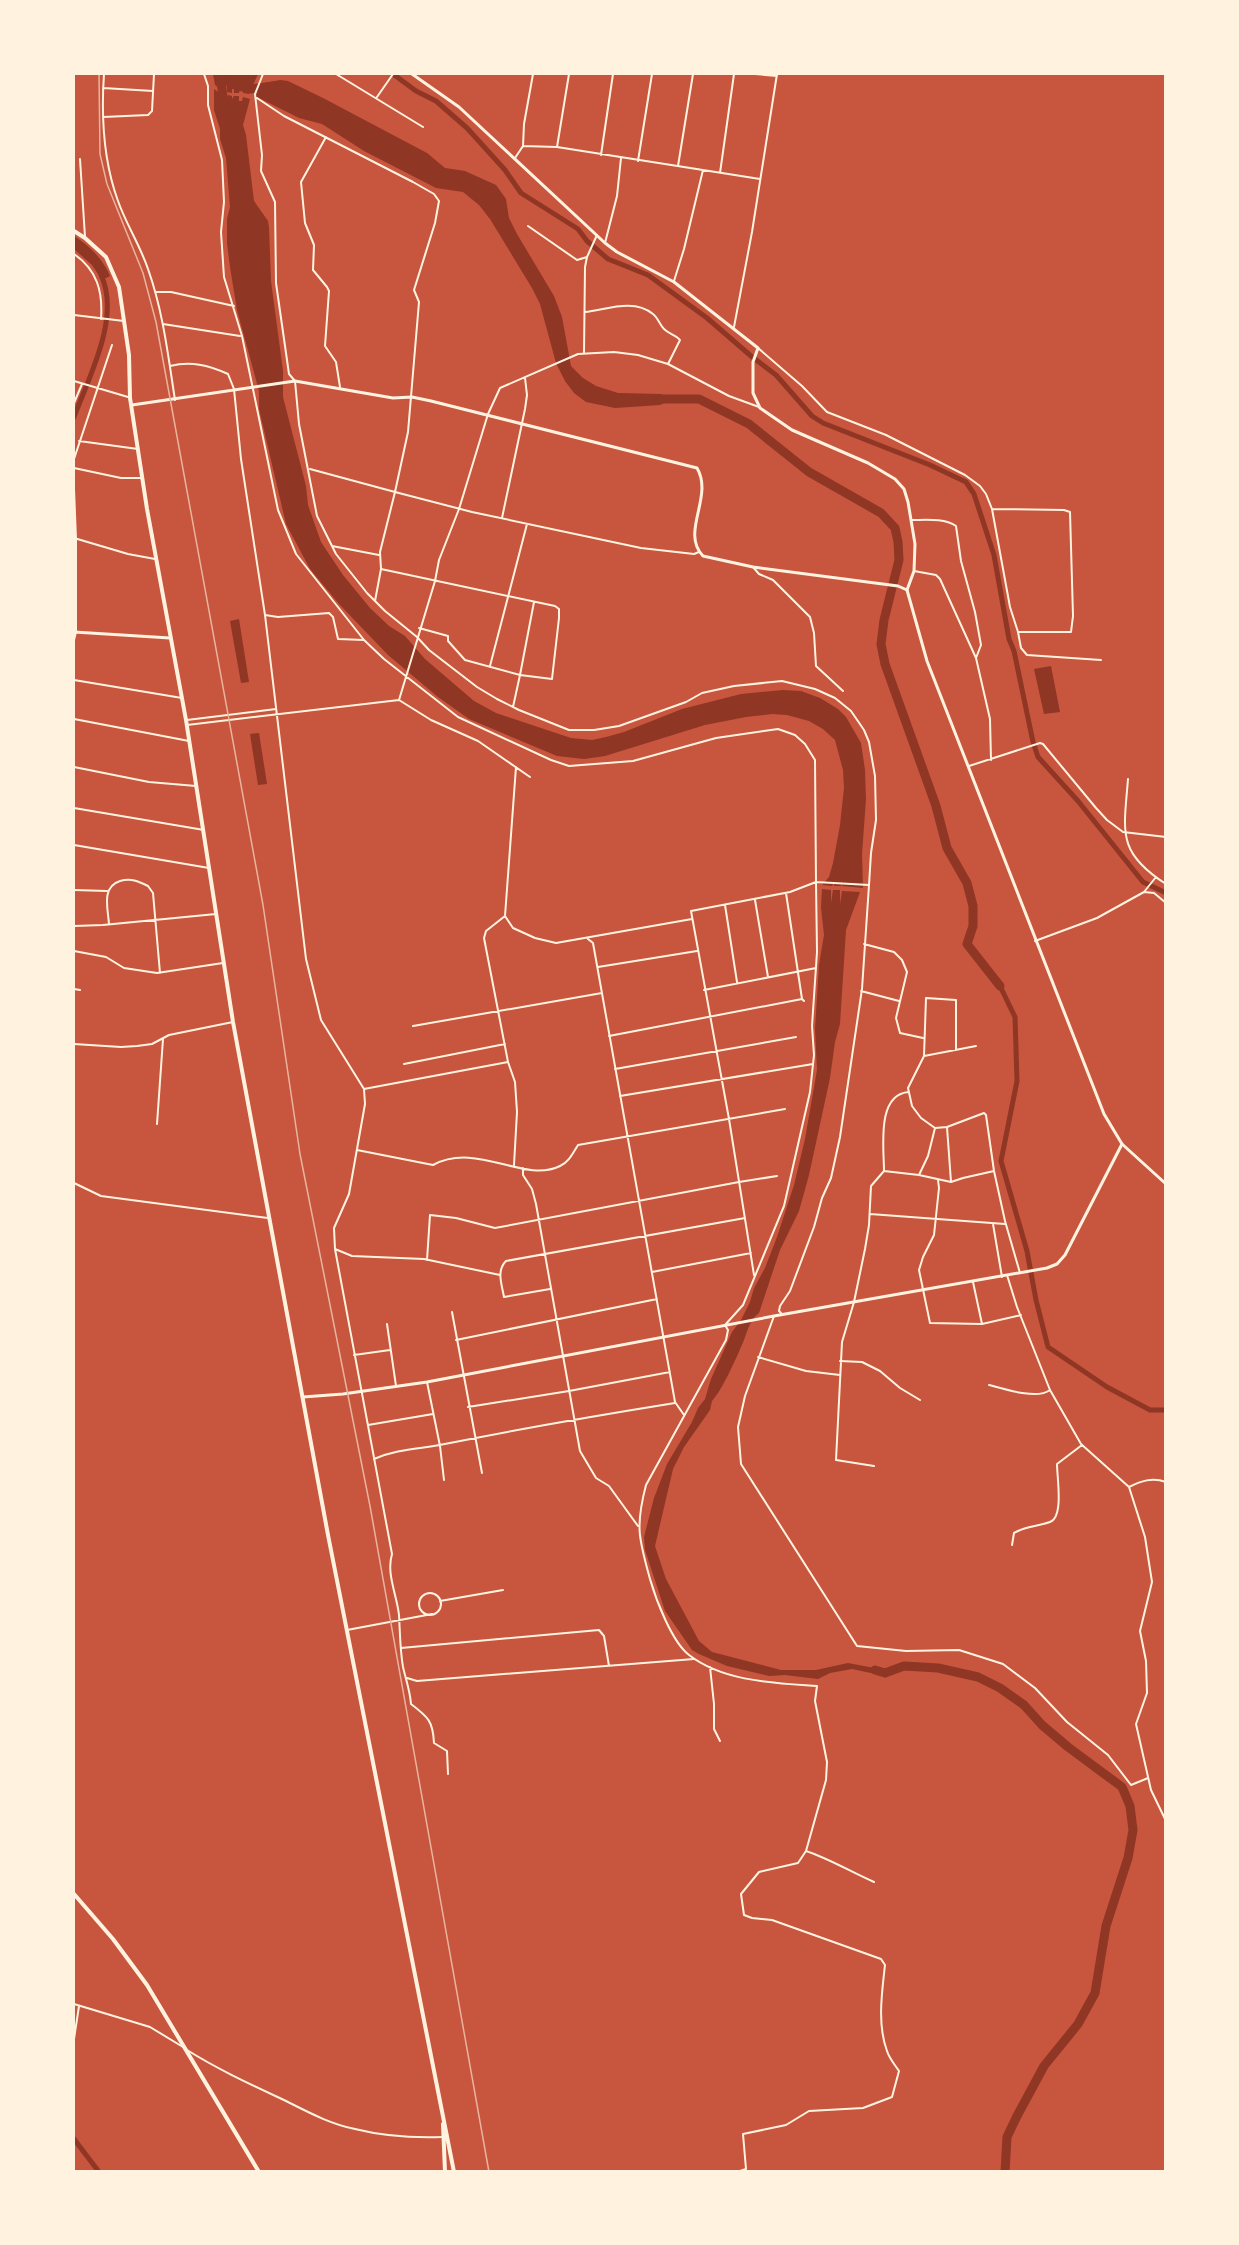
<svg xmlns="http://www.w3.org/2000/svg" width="1239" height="2245" viewBox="0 0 1239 2245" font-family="'Space Grotesk',sans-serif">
<rect width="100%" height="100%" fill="#c8553d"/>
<path fill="#8f3625" d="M213,74H258L249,94L243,93V87H240L239,93H234V86H232V93L227,92V85L224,91L221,89L222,84L220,82L219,88L215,85Z
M280,80L288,81L323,98L427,153L445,168L465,171L496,185L506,199L509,218L517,234L554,296L562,317L571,366L583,378L596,386L618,393L661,394L672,399L660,405L615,408L586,402L574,393L565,381L556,363L540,304L532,288L490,219L479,205L463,192L436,188L364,151L322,124L299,118L255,96L265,83Z
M214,89L227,98L228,95L232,96V99L234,96H239V101H242L243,97L250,99L243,125L246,135L254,201L268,221L269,228L271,281L283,371V397L306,486L308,505L321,542L343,575L370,608L389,626L405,636L425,659L474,701L496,713L571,738L592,740L606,737L624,732L682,709L741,694L783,690L801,691L820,698L838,709L846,717L861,743L865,770L866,799L862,854L863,888L842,886L841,883V886H834V883L832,886L822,885L829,877L833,863L840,825L844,788L843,770L835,740L823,729L809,721L787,715L772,714L746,717L705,725L605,756L584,759L557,756L469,719L438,697L388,655L339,604L310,569L286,524L259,409V391L237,310L230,267L227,243V219L230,207L226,158L220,139V129L214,110Z
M74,236C89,245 103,259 110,276L102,280L92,265L74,249Z
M239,619L249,682L241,683L230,621Z
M1051,666L1060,712L1044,714L1034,669Z
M259,733L267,784L258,785L250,734Z
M822,889L831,890V903L833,890H840V904L842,891L860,892L846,930L840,1024L835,1042L830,1078L809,1175L799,1211L780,1250L759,1313C748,1321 747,1335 741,1347C735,1361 722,1390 712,1401L710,1410L684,1447L673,1469L655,1546L666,1579L699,1641L712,1652L781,1670H816L848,1663L885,1670V1676L852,1669L830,1673L818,1679L785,1675L769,1676L727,1666L699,1654L692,1650L665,1611L645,1550L644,1537L654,1498L667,1464L692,1422L698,1408L705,1399L711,1379L732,1332L741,1320L750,1302L754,1288L765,1268L777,1237L794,1185L805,1139L817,1070L815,1029L819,965L824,935L821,907Z"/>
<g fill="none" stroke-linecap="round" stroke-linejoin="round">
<path stroke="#8f3625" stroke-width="5" d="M393,74L416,91L436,101L467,128L505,170L521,193L578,229L587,241L608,259L648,275L707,318L751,356L776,375L812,416L823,423L930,465L966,482L974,494L994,555L1009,639L1014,651L1033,742L1038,757L1078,801L1143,882L1166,893
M74,417C89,377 121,317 101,275
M1000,986L1015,1017L1017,1081L1001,1161L1027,1251L1036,1300L1048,1347L1107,1387L1150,1410H1166
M74,2139L99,2172"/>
<path stroke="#8f3625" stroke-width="9" d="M220,74L224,104
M231,84L250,89L273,86
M661,399H699L749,424L809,472L881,513L895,528L898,542L899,560L884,620L881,644L885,664L936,806L947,848L967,883L973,906V926L967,944L1000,986
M875,1670L885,1673L904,1666L938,1668L978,1677L1000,1688L1024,1705L1042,1725L1068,1747L1122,1787L1130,1806L1133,1830L1128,1858L1106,1926L1095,1993L1078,2024L1044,2066L1017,2116L1007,2137L1005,2172"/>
<path stroke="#fff3e0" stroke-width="2" d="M104,74C101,117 103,160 118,201C126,224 140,245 148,269C163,311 168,355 175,400
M204,74L208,86V105L222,160L224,202L221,232L224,277L242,336L278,510L296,554L364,640L384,659L458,717L551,760L569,766L633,761L716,738L778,729L795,735L805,744L815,760L816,882L790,892L691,911L729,1119L754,1275
M263,74L255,94L262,155L261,171L275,202L276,283L289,374L295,381L299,424L317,516L336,554L367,593L385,611L417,637L429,650L477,687L497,699L519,710L569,730H594L619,726L686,702L702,693L734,686L782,681L815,689L835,698L851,711L864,730L869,742L875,776L876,820L871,853L869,885L816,882L817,952L812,1026L814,1055L810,1092L784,1206L743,1305L725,1325L728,1330L726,1340L646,1485C635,1527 639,1539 650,1579C656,1600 672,1642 689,1655C724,1682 775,1683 817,1686L815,1701L827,1762L826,1780L806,1851L798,1863L759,1872L741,1894L744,1915L752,1918L772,1920L881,1959L885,1965C882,1992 877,2024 887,2051C889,2058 895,2065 899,2071L892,2097L863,2108L809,2111L786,2125L743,2134L746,2169L737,2172
M336,74L423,127
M755,74L777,76
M103,88L153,91
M377,97L393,74
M257,98L284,116L413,182L434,194L439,201L435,223L414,290L419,302L408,432L395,492L472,512L641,548L694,554L699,552
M103,117L148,115L152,111L154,74
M326,137L301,182L305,223L314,245L313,270L327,287L329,291L325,346L336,362L340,387
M523,146L557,147L760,179
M557,147L569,74
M601,155L613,74
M515,158L523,146L524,124L533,74
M80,159L85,237
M638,161L652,74
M678,166L693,74
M720,173L734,74
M528,226L577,260L587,257
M605,243L617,196L621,158
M74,254C97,270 103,291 101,319
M674,281L684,249L703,170
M155,292H171L234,306
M585,312C606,310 633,298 653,314C658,318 660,325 664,329C669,334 676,335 680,340L668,364
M74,315L124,321
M163,324L240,336
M734,327L752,232L777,74
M758,348L802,386L827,412L886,435L965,475L980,486L986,494L992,509L1010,607L1018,632H1071L1073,616L1070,512L1064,510L992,509
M584,353L585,267L587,257L597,235
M170,366C191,361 208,365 228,374L234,389L241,459L265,615L306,959L321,1020L364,1089L365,1104L349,1194L334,1228L335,1249L392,1554C386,1574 397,1595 399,1615C400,1632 400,1650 403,1667C406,1680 410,1691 411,1704C428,1717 433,1721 434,1743L447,1751L448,1774
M74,381L128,397
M74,403L82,384
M79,441L138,449
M74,459L112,345
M74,468L121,478H143
M310,469L395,492L380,552L381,569
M74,489L76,539V632L74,640
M502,518L525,409L527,395L525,378
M912,520C926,520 944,518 956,526L961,561L975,612L981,645L976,658
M74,538L128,554L155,559
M332,546L379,555
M753,567L759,574L773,580L810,617L814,633L816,666L843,691
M914,571L936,575L940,579L976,658L990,719L991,760
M375,601L381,569L555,606L559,609V618L552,679L520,675L513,707
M265,615L278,617L329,613L333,617L338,639L364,640
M419,628L448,636V641L465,660L520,675L534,602
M1018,632L1021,648L1027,655L1101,660
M490,666L527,524
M74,680L182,698
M399,700L435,581L439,560L459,509L488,414L500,388L578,354L614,352L638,355L668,364L729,396L759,407
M74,719L189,741
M187,720L276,709
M187,725L399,700L431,720L478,741L530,777
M969,766L1040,743L1043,744L1096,808L1107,820L1123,832L1166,837
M74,767L149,782L196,786
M516,767L505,916L513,928L535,938L556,943L692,919
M1128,779C1124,831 1116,852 1166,884
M74,808L204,830
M74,845L209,868
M74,890L107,891
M1144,892L1156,877
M786,893L802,999
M755,900L768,977
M725,905L737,982
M505,916L486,931L484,938L508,1062L515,1082L517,1112L514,1165
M109,924C108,909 101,887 120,881C131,878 138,881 148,886L153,893L160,973
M74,926L103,925L216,914
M588,939L593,943L675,1402L684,1415
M1035,941L1097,918L1144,892L1154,893L1166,903
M864,944L894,952L902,960L907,972L896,1018L900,1033L923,1038
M74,951L106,957L124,968L157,973L223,963
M598,967L697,951
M74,989L80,990
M704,990L816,968
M861,991L899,1001
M413,1026L602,993
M609,1036L802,999L804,1001
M74,1044L121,1047L137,1046L152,1044L169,1035L233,1022
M956,1050V1000L926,998L924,1056L908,1088L912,1106L921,1118L935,1128L947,1127L984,1113L986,1115L994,1171L1005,1221L1020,1273
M924,1056L976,1046
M404,1064L505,1044
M615,1069L796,1037
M364,1089L508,1062
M620,1096L813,1064
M157,1124L163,1039
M947,1127L951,1182
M357,1150L433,1165C477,1141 524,1184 560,1166C569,1162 573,1153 578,1145L785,1109
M523,1168V1175L532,1189L536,1204L580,1451L596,1478L609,1486L638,1526
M884,1171C884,1148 876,1094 909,1092
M919,1175L928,1156L935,1128
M938,1180L939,1188L934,1235L923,1257L919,1270L930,1323L982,1324L1021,1315
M74,1183L101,1196L268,1218
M870,1214L1005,1224
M993,1224L1002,1277
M335,1249L352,1256L424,1259L500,1275
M427,1260L430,1215L456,1218L495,1228L739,1182L777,1176
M652,1272L751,1253
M1007,1275L1017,1307L1050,1390L1081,1444L1129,1487L1145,1537L1152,1582L1140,1631L1146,1661L1147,1693L1136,1724L1151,1790L1166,1821
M973,1282L982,1324
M550,1289L504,1297C502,1285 496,1271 506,1261L745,1218
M452,1312L482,1473
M783,1315L779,1311L780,1306L790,1291L814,1227L822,1198L831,1178L840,1137L862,989L869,885
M774,1316L745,1396L738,1427L741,1464L857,1646L906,1651L959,1650L1003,1664L1035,1688L1067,1722L1108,1755L1131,1785L1148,1778
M387,1324L396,1386
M456,1340L657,1299
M354,1355L390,1350
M758,1357L806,1371L840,1375
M840,1361L862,1362L880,1371L900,1388L920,1400
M427,1382L440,1446L444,1480
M989,1385C1004,1389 1037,1400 1050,1390
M468,1407L569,1391L670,1372
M368,1425L433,1414
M374,1459C399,1448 424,1449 450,1443C525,1428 600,1415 675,1403
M874,1466L836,1460L842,1342L854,1302L865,1249L869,1225L871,1186L884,1171L919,1175L951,1182L963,1178L994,1171
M1129,1487C1141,1481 1152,1477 1166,1482
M1012,1545L1014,1533L1018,1531C1028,1526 1039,1526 1050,1522C1064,1517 1057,1478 1057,1464L1082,1445
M419 1604a11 11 0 1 1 22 0a11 11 0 1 1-22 0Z
M440,1601L503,1590
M347,1630L432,1614
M401,1648L599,1630L604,1636L609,1666
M710,1667L714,1704V1729L720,1741
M407,1678L417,1681L694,1659
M806,1851C830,1859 851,1872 874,1882
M74,2004L150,2027L183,2047
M74,2039L79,2006
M187,2050C219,2070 252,2085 286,2101C308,2112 330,2124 355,2129C383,2136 413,2138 442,2137"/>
<path stroke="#fff3e0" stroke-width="3" d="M412,74L459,107L605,243L617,252L674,282L758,348L753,362V393L760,408L792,430L868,463L895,479L904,489L908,502L915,544L914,571L907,590
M74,632L170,638
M303,1397L343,1394L427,1382L774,1316L1047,1268L1057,1264L1065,1255L1122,1144"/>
<path stroke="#fff3e0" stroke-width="3" d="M132,405L295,381L393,398L412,397L431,401L697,468C714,497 680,532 703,556L753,567L898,586L907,590L927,661L1104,1114L1122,1144L1166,1184"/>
<path stroke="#fff3e0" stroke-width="4" d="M74,1894L113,1939L147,1985L259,2172"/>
<path stroke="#fff3e0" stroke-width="4" d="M74,231L85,238L106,257L119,287L129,355L130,398L147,509L186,720L233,1022L328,1535L454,2172
M443,2124L445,2172"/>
<path stroke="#e9b49f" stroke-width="1.5" d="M99,74L100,154L107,184L143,273L156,322L263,905L300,1154L370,1506L489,2172"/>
</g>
<rect width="1239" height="2245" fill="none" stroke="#fff3e0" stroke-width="150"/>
</svg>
